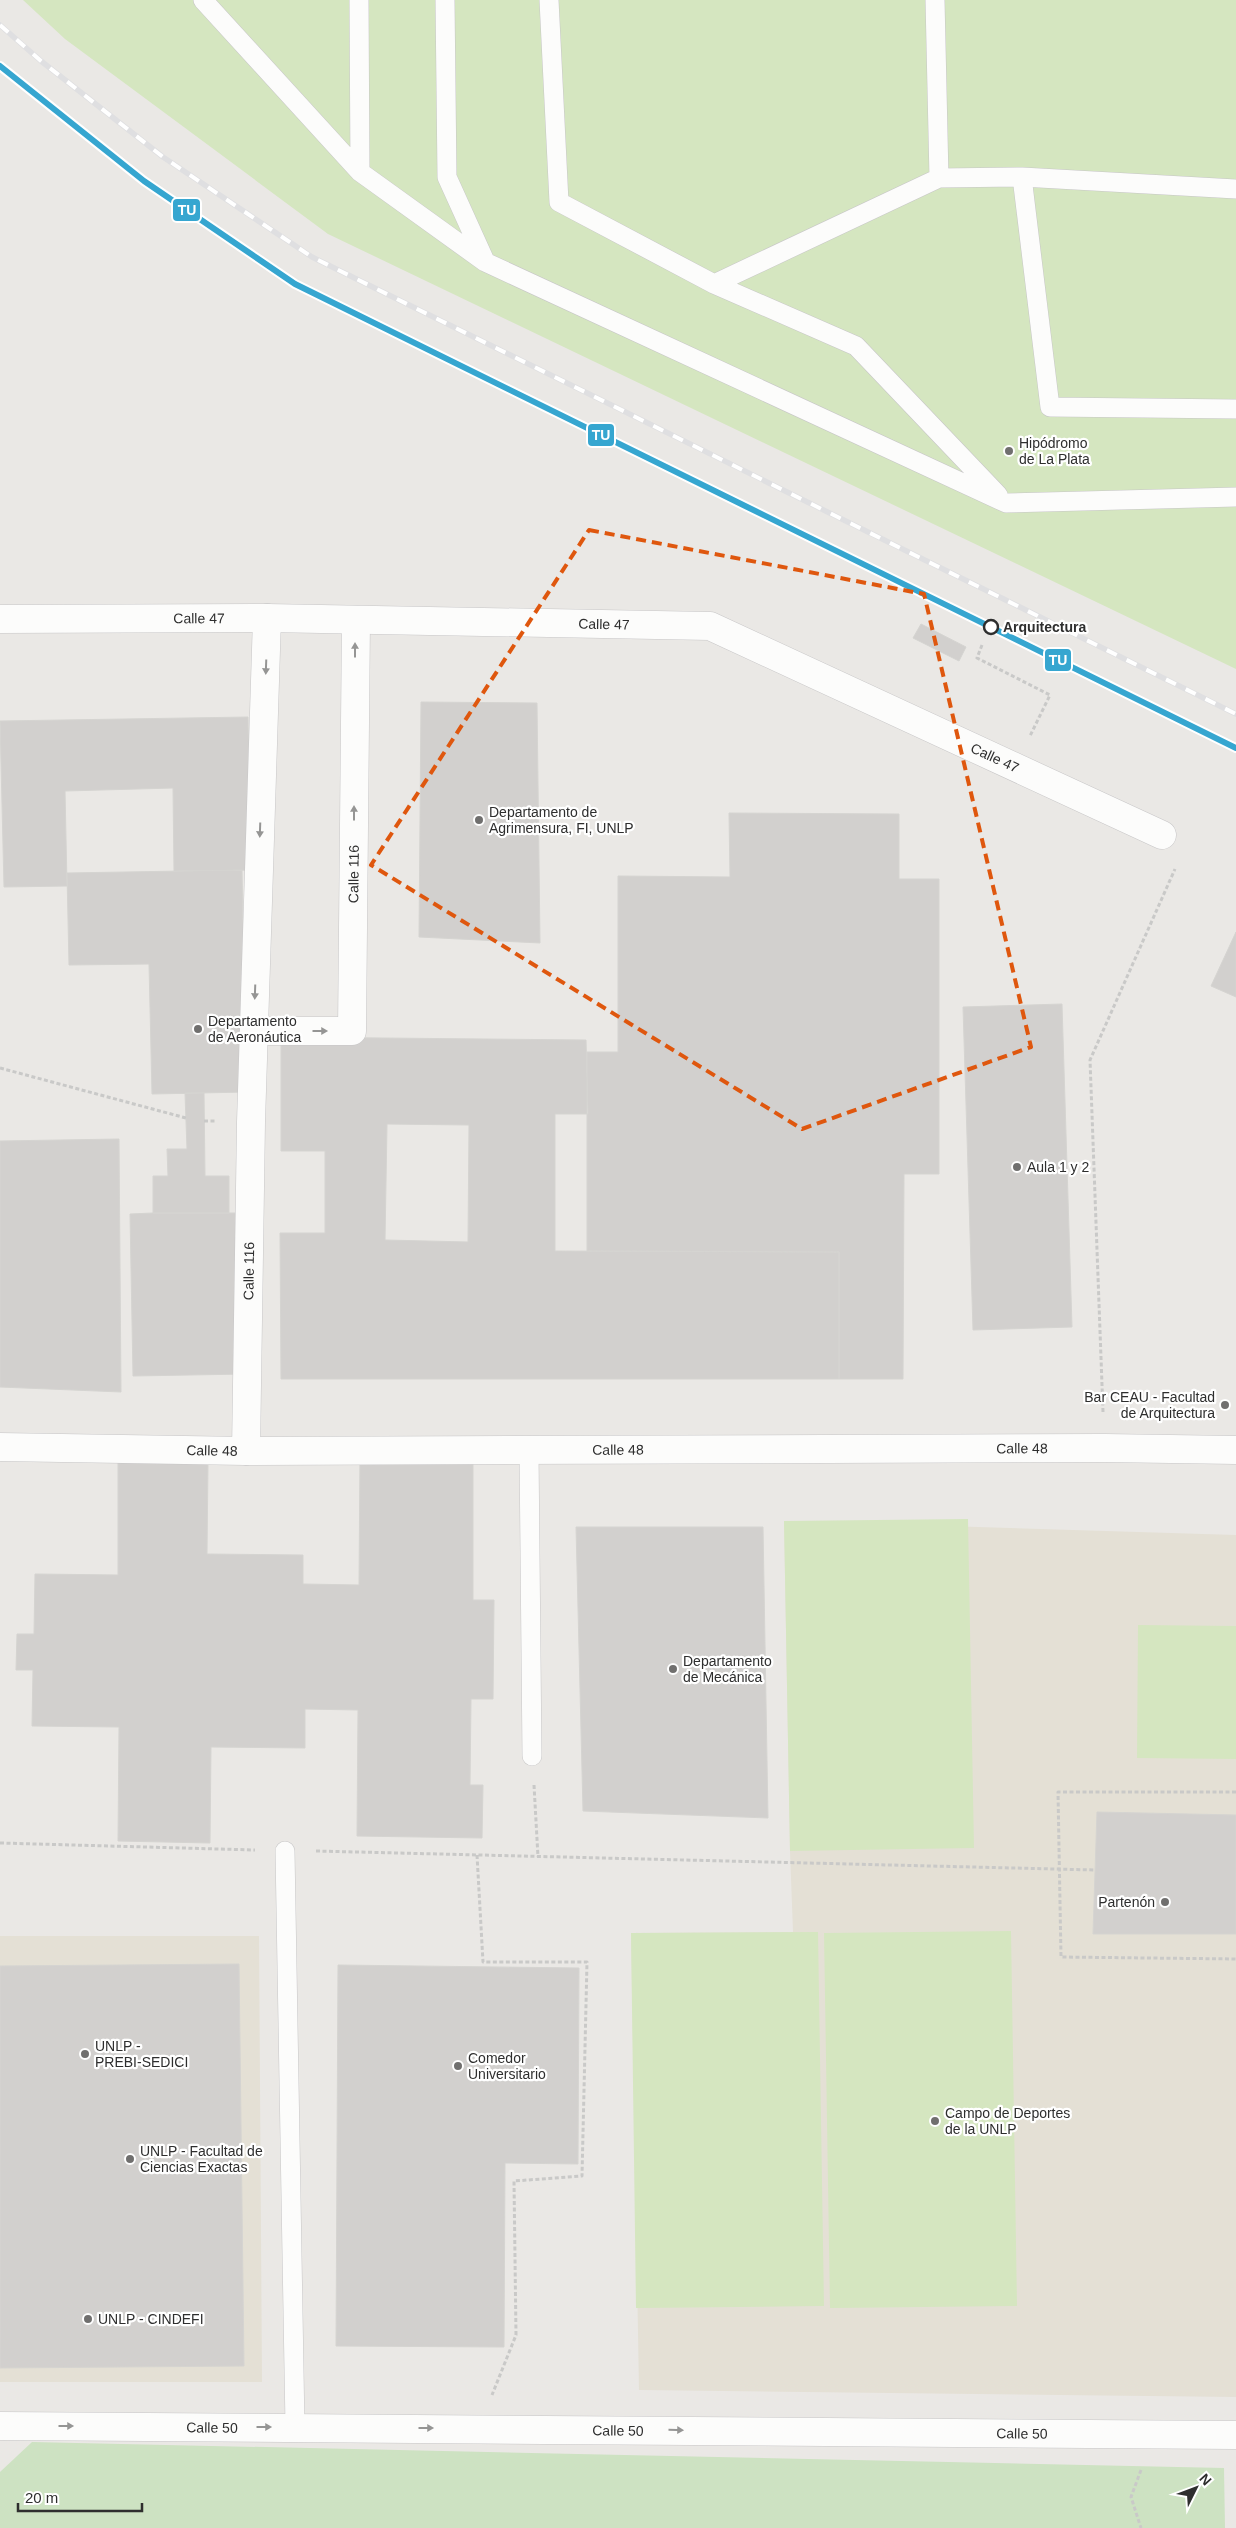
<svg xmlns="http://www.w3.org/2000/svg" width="1236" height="2528" viewBox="0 0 1236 2528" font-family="Helvetica,sans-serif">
<rect width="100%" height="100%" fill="#eae8e5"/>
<path fill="#e4e0d5" d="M784,1521L1236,1535V2397L639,2390L631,1933L793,1932L790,1851Z
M0,1936H259L262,2382H0Z"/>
<path fill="#cde2c2" d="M32,2442L1224,2468L1225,2528H0V2472Z"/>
<path fill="#d5e6c0" d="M23,0H1236V669L328,234L65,39Z
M968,1519L974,1848L790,1851L784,1521Z
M1138,1625L1236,1626V1759L1137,1758Z
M1011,1931L1017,2306L830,2308L824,1933Z
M818,1932L824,2306L636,2308L631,1933Z"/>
<path fill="#d2d0ce" stroke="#d5d4d1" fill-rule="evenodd" d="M921,624L966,647L959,661L913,638Z
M421,702L537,703L540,943L419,937Z
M248,717L251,870L174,871L173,788L65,791L67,886L4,887L0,721Z
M729,813L899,814V879H939V1174H904L903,1379H839V1252L587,1251V1052H618V876L730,877Z
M242,870L246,1092L152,1094L149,964L69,965L67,873Z
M1236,932V997L1211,986Z
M1062,1004L1072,1327L973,1330L963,1007Z
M281,1037L586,1040L588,1114H555V1251L839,1252V1379H281L280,1233H325V1151H281ZM387,1124L469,1125L468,1242L385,1240Z
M185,1093H204L205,1176H229V1213H153V1176H168L167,1149H187Z
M119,1139L121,1392L0,1387V1141Z
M153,1213H242L245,1374L133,1376L130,1214Z
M360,1453L473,1454V1600H494L493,1699H471L470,1785H483L482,1838L357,1836L358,1710L305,1709V1748L211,1747L210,1843L118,1841L119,1727L32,1726L33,1670H16L17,1634H34L35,1574L118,1575V1461L208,1462L207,1554L303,1555V1584L359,1585Z
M576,1527H763L768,1818L583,1811Z
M1097,1812L1236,1815V1934H1093Z
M239,1964L244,2366L0,2368V1966Z
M338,1965L579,1968L578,2164L505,2163L504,2347L336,2346Z"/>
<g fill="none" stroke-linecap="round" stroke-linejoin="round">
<g stroke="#c7c6c7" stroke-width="20">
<path id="lane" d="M203,0L360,172L485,262L1006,503L1236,497
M359,0L360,172
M445,0L447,177L485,261
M549,0L559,202L714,284L856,346L998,495
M935,0L939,178
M1022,177L1050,407L1236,409
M714,284L939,178L1022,177L1236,189
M529,1450L532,1756
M285,1851L295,2427"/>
</g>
<g stroke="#c7c6c7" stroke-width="29">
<g id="street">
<path id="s1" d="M0,619L267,618L710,626L1162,835"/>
<path id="s2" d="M254,1031H352L356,620"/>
<path id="s3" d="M0,1447L246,1451L1105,1448L1236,1450"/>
<path id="s4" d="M246,1451L251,1122L267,618"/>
<path id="s5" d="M0,2426L1236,2435"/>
</g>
</g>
<path stroke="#c9c9c8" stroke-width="3" stroke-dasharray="4 2.5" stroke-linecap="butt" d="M982,645L977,658L1050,695L1030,736
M0,1068L186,1118
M204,1121H215
M1103,1412L1090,1060L1175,869
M534,1785L538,1857
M1236,1792H1058L1061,1957L1236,1959
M0,1843L255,1850
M316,1851L1095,1870
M477,1855L483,1962H587L582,2176L514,2181L516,2335L492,2395
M1141,2470L1131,2497L1141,2528"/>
<use href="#lane" stroke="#fcfcfb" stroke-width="19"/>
<use href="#street" stroke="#fcfcfb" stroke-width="28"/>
<g stroke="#dfdfe1" stroke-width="5.5">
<path id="rail" d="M0,25L41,61L163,157L312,257L1236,714"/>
</g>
<use href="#rail" stroke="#fff" stroke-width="4" stroke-dasharray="11" stroke-linecap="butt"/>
<g stroke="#fff" stroke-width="10">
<path id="rail-1" d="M0,66L144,181L295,284L1236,748"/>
</g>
<use href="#rail-1" stroke="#36a6d0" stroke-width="6"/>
</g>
<defs><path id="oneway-solid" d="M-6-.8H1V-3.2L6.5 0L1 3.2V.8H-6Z" transform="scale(1.25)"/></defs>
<g fill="#959594">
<use href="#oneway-solid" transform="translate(355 650) rotate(-90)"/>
<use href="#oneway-solid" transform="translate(266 667) rotate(92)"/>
<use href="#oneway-solid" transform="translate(354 813) rotate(-90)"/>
<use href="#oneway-solid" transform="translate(260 830) rotate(92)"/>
<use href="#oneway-solid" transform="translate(255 992) rotate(92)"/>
<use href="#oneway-solid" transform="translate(320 1031)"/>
<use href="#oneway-solid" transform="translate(66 2426)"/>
<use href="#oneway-solid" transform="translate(264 2427)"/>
<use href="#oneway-solid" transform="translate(426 2428)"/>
<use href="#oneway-solid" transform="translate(676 2430) rotate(1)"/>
</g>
<path fill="none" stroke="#df570e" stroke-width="4" stroke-dasharray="10 6" stroke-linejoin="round" d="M589,530L924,594L1031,1047L802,1129L371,865Z"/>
<g fill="#706f6e" stroke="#fff" stroke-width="2">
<circle cx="1009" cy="451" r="5"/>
<circle cx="479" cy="820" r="5"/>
<circle cx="198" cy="1029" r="5"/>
<circle cx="1017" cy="1167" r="5"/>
<circle cx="1225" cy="1405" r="5"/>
<circle cx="673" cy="1669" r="5"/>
<circle cx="1165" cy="1902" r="5"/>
<circle cx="85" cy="2054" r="5"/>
<circle cx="458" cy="2066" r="5"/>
<circle cx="935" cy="2121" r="5"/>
<circle cx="130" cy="2159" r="5"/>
<circle cx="88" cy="2319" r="5"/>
</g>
<circle fill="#fff" stroke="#2e2e2e" stroke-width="2.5" cx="991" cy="627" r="7"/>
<g text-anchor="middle" stroke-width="4.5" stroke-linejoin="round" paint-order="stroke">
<g font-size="14" fill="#2e2e2e" stroke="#fff" text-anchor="start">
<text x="1019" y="448">Hipódromo<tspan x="1019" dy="16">de La Plata</tspan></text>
<text x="489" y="817">Departamento de<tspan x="489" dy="16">Agrimensura, FI, UNLP</tspan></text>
<text x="208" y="1026">Departamento<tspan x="208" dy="16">de Aeronáutica</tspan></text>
<text x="1027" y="1172">Aula 1 y 2</text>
<text x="1215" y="1402" text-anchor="end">Bar CEAU - Facultad<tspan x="1215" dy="16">de Arquitectura</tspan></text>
<text x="683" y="1666">Departamento<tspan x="683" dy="16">de Mecánica</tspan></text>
<text x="1155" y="1907" text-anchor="end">Partenón</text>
<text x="95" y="2051">UNLP -<tspan x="95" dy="16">PREBI-SEDICI</tspan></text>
<text x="468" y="2063">Comedor<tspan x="468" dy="16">Universitario</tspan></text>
<text x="945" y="2118">Campo de Deportes<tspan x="945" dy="16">de la UNLP</tspan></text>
<text x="140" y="2156">UNLP - Facultad de<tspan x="140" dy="16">Ciencias Exactas</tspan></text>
<text x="98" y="2324">UNLP - CINDEFI</text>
</g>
<g font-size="14" fill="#2e2e2e" stroke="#fff">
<text dy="5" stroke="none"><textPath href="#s1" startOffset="199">Calle 47</textPath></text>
<text dy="5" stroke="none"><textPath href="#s1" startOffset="604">Calle 47</textPath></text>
<text dy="5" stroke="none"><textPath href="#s1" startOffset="1024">Calle 47</textPath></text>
<text dy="5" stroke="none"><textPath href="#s2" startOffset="255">Calle 116</textPath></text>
<text dy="5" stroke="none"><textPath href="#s4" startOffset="180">Calle 116</textPath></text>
<text dy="5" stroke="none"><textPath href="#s3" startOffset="1022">Calle 48</textPath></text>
<text dy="5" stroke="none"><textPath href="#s3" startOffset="618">Calle 48</textPath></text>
<text dy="5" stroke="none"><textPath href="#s3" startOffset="212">Calle 48</textPath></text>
<text dy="5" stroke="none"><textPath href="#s5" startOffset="212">Calle 50</textPath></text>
<text dy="5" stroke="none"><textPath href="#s5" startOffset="618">Calle 50</textPath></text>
<text dy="5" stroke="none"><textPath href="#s5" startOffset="1022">Calle 50</textPath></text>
</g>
<g font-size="14" font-weight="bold" fill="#2e2e2e" stroke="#fff" text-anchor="start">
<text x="1003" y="632">Arquitectura</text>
</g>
</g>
<g stroke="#fff" stroke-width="2">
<rect x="172" y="198" width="29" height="24" rx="5" fill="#36a6d0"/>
<rect x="587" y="423" width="28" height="24" rx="5" fill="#36a6d0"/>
<rect x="1044" y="648" width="28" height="24" rx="5" fill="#36a6d0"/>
</g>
<g font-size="14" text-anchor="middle" font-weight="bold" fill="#fff">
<text x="187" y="215">TU</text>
<text x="601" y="440">TU</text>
<text x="1058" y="665">TU</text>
</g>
<g transform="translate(1196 2488) rotate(48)" stroke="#ffffff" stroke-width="4" paint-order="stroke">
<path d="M0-4L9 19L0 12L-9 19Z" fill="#2e2e2e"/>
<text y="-8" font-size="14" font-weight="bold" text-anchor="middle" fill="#2e2e2e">N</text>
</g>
<path d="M18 2503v8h124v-8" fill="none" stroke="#2e2e2e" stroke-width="2.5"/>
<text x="25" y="2503" font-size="15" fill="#2e2e2e" stroke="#ffffff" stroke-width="4" paint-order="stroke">20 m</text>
</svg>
